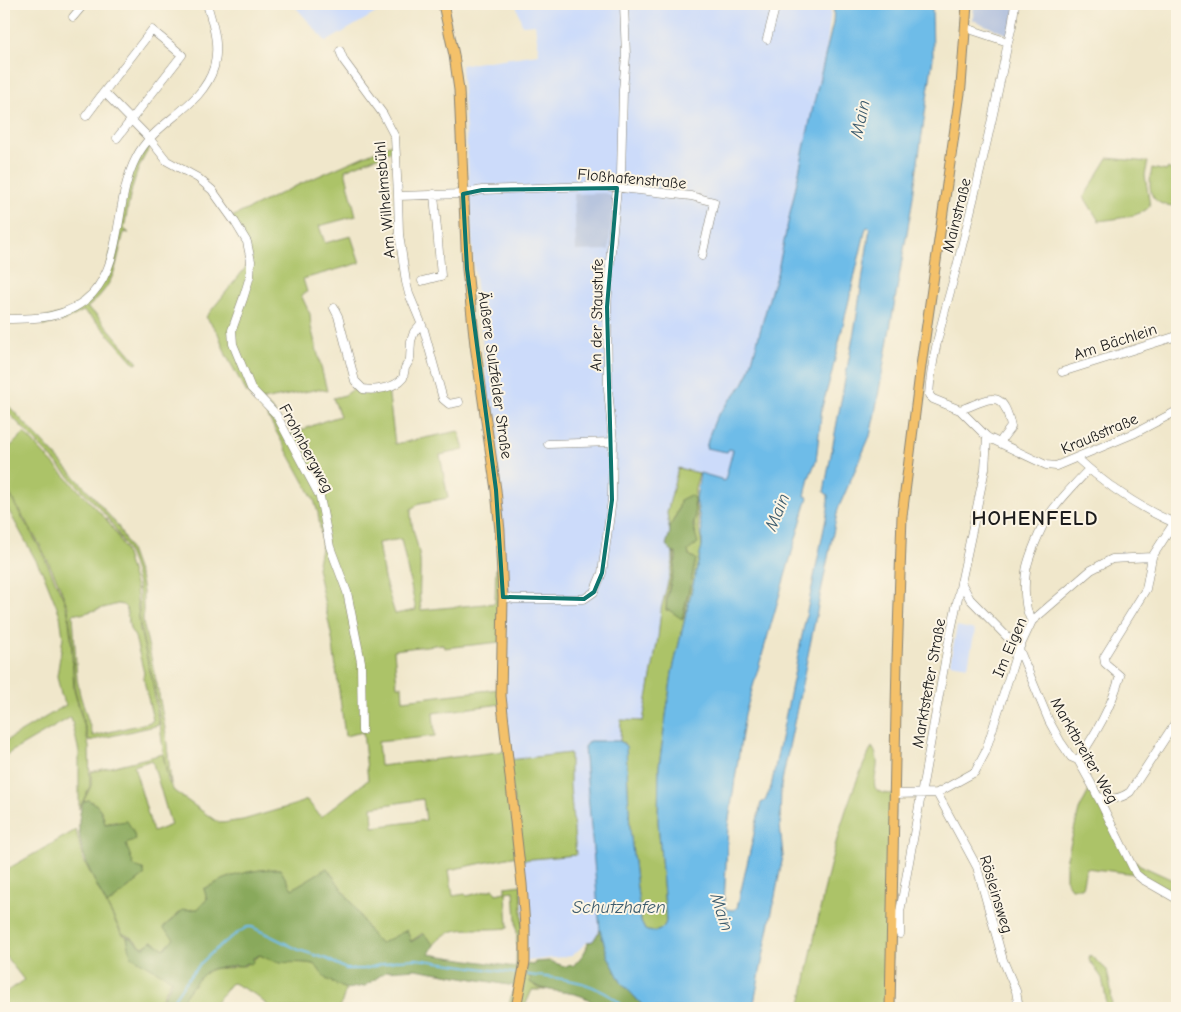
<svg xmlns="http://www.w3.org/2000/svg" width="1181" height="1012" viewBox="0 0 1181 1012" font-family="'Comic Neue',sans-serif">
<rect width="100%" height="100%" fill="#fcf5e5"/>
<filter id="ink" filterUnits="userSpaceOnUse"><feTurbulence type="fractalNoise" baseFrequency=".02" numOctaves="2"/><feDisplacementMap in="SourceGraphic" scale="10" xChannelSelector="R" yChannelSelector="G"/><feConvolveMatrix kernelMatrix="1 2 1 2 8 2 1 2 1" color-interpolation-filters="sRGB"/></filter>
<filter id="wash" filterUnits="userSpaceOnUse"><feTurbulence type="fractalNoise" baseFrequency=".0096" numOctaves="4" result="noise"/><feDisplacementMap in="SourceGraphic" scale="20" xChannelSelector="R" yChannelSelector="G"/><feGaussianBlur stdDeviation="1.12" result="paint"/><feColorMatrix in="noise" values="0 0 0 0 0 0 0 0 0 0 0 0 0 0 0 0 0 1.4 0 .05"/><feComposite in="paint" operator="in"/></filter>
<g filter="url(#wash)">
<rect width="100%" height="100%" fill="#f0e7cb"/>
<path fill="#ccdbfa" d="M293,4H391L326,42Z
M516,4H832L823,76L781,268L725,483L700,473L678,469L667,513L670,532L666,545L673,553V562L661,609L658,638L643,722L621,720L620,741H589L584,746L600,930L593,941L587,942L572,956L526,961L521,860L570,786V753L509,760L504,702L506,633L496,456L473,260L467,147L461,65L539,54L535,24L522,25Z
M957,626L975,630L968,666L950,663Z"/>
<path fill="#b8c5de" d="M974,4H1017L1011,36L973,20Z
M606,193L613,198L609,250L576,251L574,194Z"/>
<path fill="#acc367" stroke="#647042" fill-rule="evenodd" d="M394,143V150L345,170L356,216L319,226L325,243L351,236L360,263L303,279L307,292L301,295L310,314L311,327L327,391L319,389L263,400L256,395V402L247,393L226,355L218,333L206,317L251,261L232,217L298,185Z
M152,144C133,172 130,195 124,229L129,233L124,232C114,268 118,281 87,308L97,315L138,363L135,364L98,323L83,311L68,319L43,326L41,319L70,311L105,278L128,180L145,146Z
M1108,158L1148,162L1145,175L1150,206C1142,217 1112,219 1099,221L1084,197Z
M1152,168L1166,171L1168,168L1177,174V206C1150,206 1147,192 1152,168Z
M388,388L395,444L459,431L464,450L440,455L448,498L420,503L411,509C410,527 418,542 420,559C421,576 418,593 421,610L495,603L496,569L501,568L500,642L444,648L443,644L394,650L397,686H402L403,700L499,689L501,704L433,713L435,736L378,742L380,766L505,751L517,856L449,870L453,896L465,894L467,896L494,889L496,894L505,892V887L521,885L524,962L515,1008H508L514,986L516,983L519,964L516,963L517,935L514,891L506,892L508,928C499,929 490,929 480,929C461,929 446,929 434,945L423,933L411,941L407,931L380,944L369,931L354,906L327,868L292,889L280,869C251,869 230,875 204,889L207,899L198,909L183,910L163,927L174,938L164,949L152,941L143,947L132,938L122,933L107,905L145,875L134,866L116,821L105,824C103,812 100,805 88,800L83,802L91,786V772L163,754L168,781L174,791L216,821L222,823L243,820L294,805L307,800L321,817L368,780L363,732L345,736L332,638L317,568L322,543L318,513L314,500L267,415L256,403L257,396L273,410L287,436L324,421L340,416L333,398L345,395L354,389L361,394ZM401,539L416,610L395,614L384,578L378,543ZM152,760L171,825L153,832L134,766ZM423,799L426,820L373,827L372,807Z
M5,402L92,495L118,526L129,547L141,580L143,592V622L158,689L166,734L171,784C161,759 162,728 157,701C153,675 144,649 140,623C138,613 140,603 139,592C135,562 121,533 101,510L4,408V403Z
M24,433L106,519L118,536L125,551L136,588L140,630L152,680L159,725L89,741L75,690L72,637L68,608L58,582L42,549L4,484V453ZM118,604L123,605L126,608L130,629L135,637L144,673L143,676L153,720L151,722L93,736L80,695L77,679L73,615L75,613L81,614Z
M678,468L699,473L695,488V501L702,546L672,673L659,766L658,821L666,921C664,931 654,934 645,930L641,922L630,829L626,748L624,743L620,741L621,720L643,721L658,638L661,609L673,562V553H675L674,567L666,598V610H669L683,619L696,559L689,555L687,551L696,533C693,525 694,507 694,498L680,500C679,510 675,519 669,527L667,513Z
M4,486L41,550L64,600L68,613L71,638L74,690L85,729L89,747L90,786L79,809V752L71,717L4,756V742L66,705L61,695L57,676L63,637L60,615L44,575L4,502Z
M872,747C889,770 855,794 895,794L890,1008H800C819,920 831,828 872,747Z
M570,753V786L576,855L521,860L509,760Z
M1092,785L1133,868L1136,861L1140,865L1177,882V899L1136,874L1086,868L1082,888H1071L1066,881V862L1079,810Z
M76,830L83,859L121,933L127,937L131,956L172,979L156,1008H4C4,985 9,993 24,980L6,957L4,952V871Z
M260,955C282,967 292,960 313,964L317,967L326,979L346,989L340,1008H271L254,994L233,983L230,984L212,1008H177C184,997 199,975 210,970C217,966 223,970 230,968C236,967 236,965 244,966Z
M1090,955L1107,970L1111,990L1112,1008H1105L1106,998L1102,978L1089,960Z
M525,974L531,978L530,982L537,987L546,990H532L524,1008H517Z"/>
<path fill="#89a95c" stroke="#52623c" d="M690,495L694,498L695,518L693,526L698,543L688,551L689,555L696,559L682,619L669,610H666L667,599L676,559V553H673L666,545L670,532L669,527C675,519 679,510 680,500Z
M88,800C100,805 102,812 105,824L127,821L132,829L136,840L126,844L134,866L143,869L145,875L107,905C90,873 70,838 83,802Z
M327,868L354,906L369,931L380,944L407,930L411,942L424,934L434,945L429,954L515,967L516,963L519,964L516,983L514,986L416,969L387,971L365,986L346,989L326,979L317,967L313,964C292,960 282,967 260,955L253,958V962L251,964L247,963L241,966L235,965C228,969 221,966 212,969C200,973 184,997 177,1008H158L173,980L131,956L127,937L132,939L143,948L152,941L164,949L174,938L163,928L183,910L198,909L207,899L204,889C230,875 250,869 280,869L292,889Z
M600,930L608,956L621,982L645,1008H597C583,986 549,997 530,982L531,978L525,974L526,964L533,965L535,962L549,961L567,967L569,965L573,966C579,959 587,952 588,942L593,941Z"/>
<path fill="#6ebce8" stroke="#456c82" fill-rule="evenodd" d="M834,4H932L933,58L911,210L875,413L870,436L838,509L781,786L780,825L783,856L753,1008H645L621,982L608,956L600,930L584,747L589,741H620L626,746L630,829L641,922L645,930C654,934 664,931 666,921L658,821L659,766L672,673L702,546V531L696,499L700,473L721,479L722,481L725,480L733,450L729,449L727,452L706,448L710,433L716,418L743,384L749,372L772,288L777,274L813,107L833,23ZM868,227L870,228L856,321L824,492L828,495V509L771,787L765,801L761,803L737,908L733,910L726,909L724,904L728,826L745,714L808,497L805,496L809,478L816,461L822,407L831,376L866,228Z"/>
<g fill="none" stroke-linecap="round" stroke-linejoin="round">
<path stroke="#6ebce8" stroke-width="2" d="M528,975C568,979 594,980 626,1008
M168,1008C191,971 209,950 247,927H252L299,950L327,959L346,969H364L398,960L417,959L519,974"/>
</g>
</g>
<g filter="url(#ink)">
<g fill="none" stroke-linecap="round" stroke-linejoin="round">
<g stroke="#868274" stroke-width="9">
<path id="minor" d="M73,17L84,4
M966,28L1008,42C994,114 977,186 959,258C948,303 932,348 929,395L933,399L960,410L987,437L1046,465L1056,466L1135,433L1177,411
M767,39L776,4
M1008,42L1012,26L1015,4
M340,51L344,61L383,114L395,137L398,196L399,234L406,282L409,294L424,330L443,399L449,404L459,402
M86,116L104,92
M117,138L182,55L152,30L104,92L149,138L167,161L198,178L212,190L235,222L247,242L251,261L250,276L243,299L232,330L233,344L251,388L276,414L320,497L330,547L347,592L361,662L362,731
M398,196L463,194L482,190L563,187L604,186L691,196L714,202L702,256
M422,281L441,276L434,194
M334,308L338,316L355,381L363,389C375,391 395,388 403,378L405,368L410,359L411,341L414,332L421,324
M4,319C36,319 68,319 92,294C124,260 114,200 136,158C154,121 202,108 214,67C220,45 213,25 207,4
M1062,372L1177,336
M960,410C989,400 1003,385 1011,427L1002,439V443
M548,444L613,442
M1077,458C1105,484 1141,509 1177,524
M961,582L970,599L1019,649L1049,721L1060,741L1071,757L1078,760L1092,785L1136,874L1142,879L1177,899
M503,597L514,599H584L594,592L602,573L612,500L613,442L608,389L607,307L610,261L617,188L621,175L623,90L626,56L624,4
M1032,621C1024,611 1024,585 1026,572C1027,560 1042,525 1049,515C1060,499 1075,484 1089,469
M1078,760C1096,733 1111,708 1120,676L1105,663L1104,657L1146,589L1152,557
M937,793L977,867L1003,960L1016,991L1019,1008
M895,794L937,793L975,772L985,753L1016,655L1032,621L1091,570L1112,559L1152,557L1174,523
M1098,797C1111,799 1119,800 1130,792L1177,720
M900,934V912L948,645L985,469L987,437"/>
</g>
<g stroke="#868274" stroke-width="11">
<path id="major" d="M443,4L454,55L459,90L467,269L475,345L496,490L500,531L503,597L501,696L522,884L525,927V962L516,1008
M890,1008L897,660L902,516L921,366L961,86L967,4"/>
</g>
<use href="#minor" stroke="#fff" stroke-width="8"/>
<use href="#major" stroke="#f4c16b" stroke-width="9"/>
</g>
</g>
<path fill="none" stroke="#0f766e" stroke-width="4" stroke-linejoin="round" d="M617,188L607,307L612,500L602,573L594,592L584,599L503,597L496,490L467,269L463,194L482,190Z"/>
<g text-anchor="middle" stroke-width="4" stroke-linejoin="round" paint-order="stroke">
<g font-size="16" fill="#1c1c1c" stroke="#fcf5e5">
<text transform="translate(632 178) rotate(5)" y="6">Floßhafenstraße</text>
<text transform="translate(384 200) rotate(-95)" y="6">Am Wilhelmsbühl</text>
<text transform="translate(956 215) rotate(-76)" y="6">Mainstraße</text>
<text transform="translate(596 315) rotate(-89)" y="6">An der Staustufe</text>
<text transform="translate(1115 341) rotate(-18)" y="6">Am Bächlein</text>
<text transform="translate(496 375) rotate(82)" y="6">Äußere Sulzfelder Straße</text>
<text transform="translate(1099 433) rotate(-23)" y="6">Kraußstraße</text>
<text transform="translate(307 448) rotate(62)" y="6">Frohnbergweg</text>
<text transform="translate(1009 647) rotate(-67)" y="6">Im Eigen</text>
<text transform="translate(928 683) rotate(-80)" y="6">Marktstefter Straße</text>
<text transform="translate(1085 750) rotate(60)" y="6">Marktbreiter Weg</text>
<text transform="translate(997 894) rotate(73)" y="6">Rösleinsweg</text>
</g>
<g font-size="18" font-style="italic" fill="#3d5c6e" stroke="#fcf5e5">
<text transform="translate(860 119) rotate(-78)" y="6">Main</text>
<text transform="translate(777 512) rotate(-68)" y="6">Main</text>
<text x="619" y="913">Schutzhafen</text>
<text transform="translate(722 912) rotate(72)" y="6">Main</text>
</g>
<g font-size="21" font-weight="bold" letter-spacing="1" fill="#1c1c1c" stroke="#fcf5e5">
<text x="1035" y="525">HOHENFELD</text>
</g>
</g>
<rect width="1181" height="1012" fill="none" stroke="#fcf5e5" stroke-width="20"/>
</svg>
